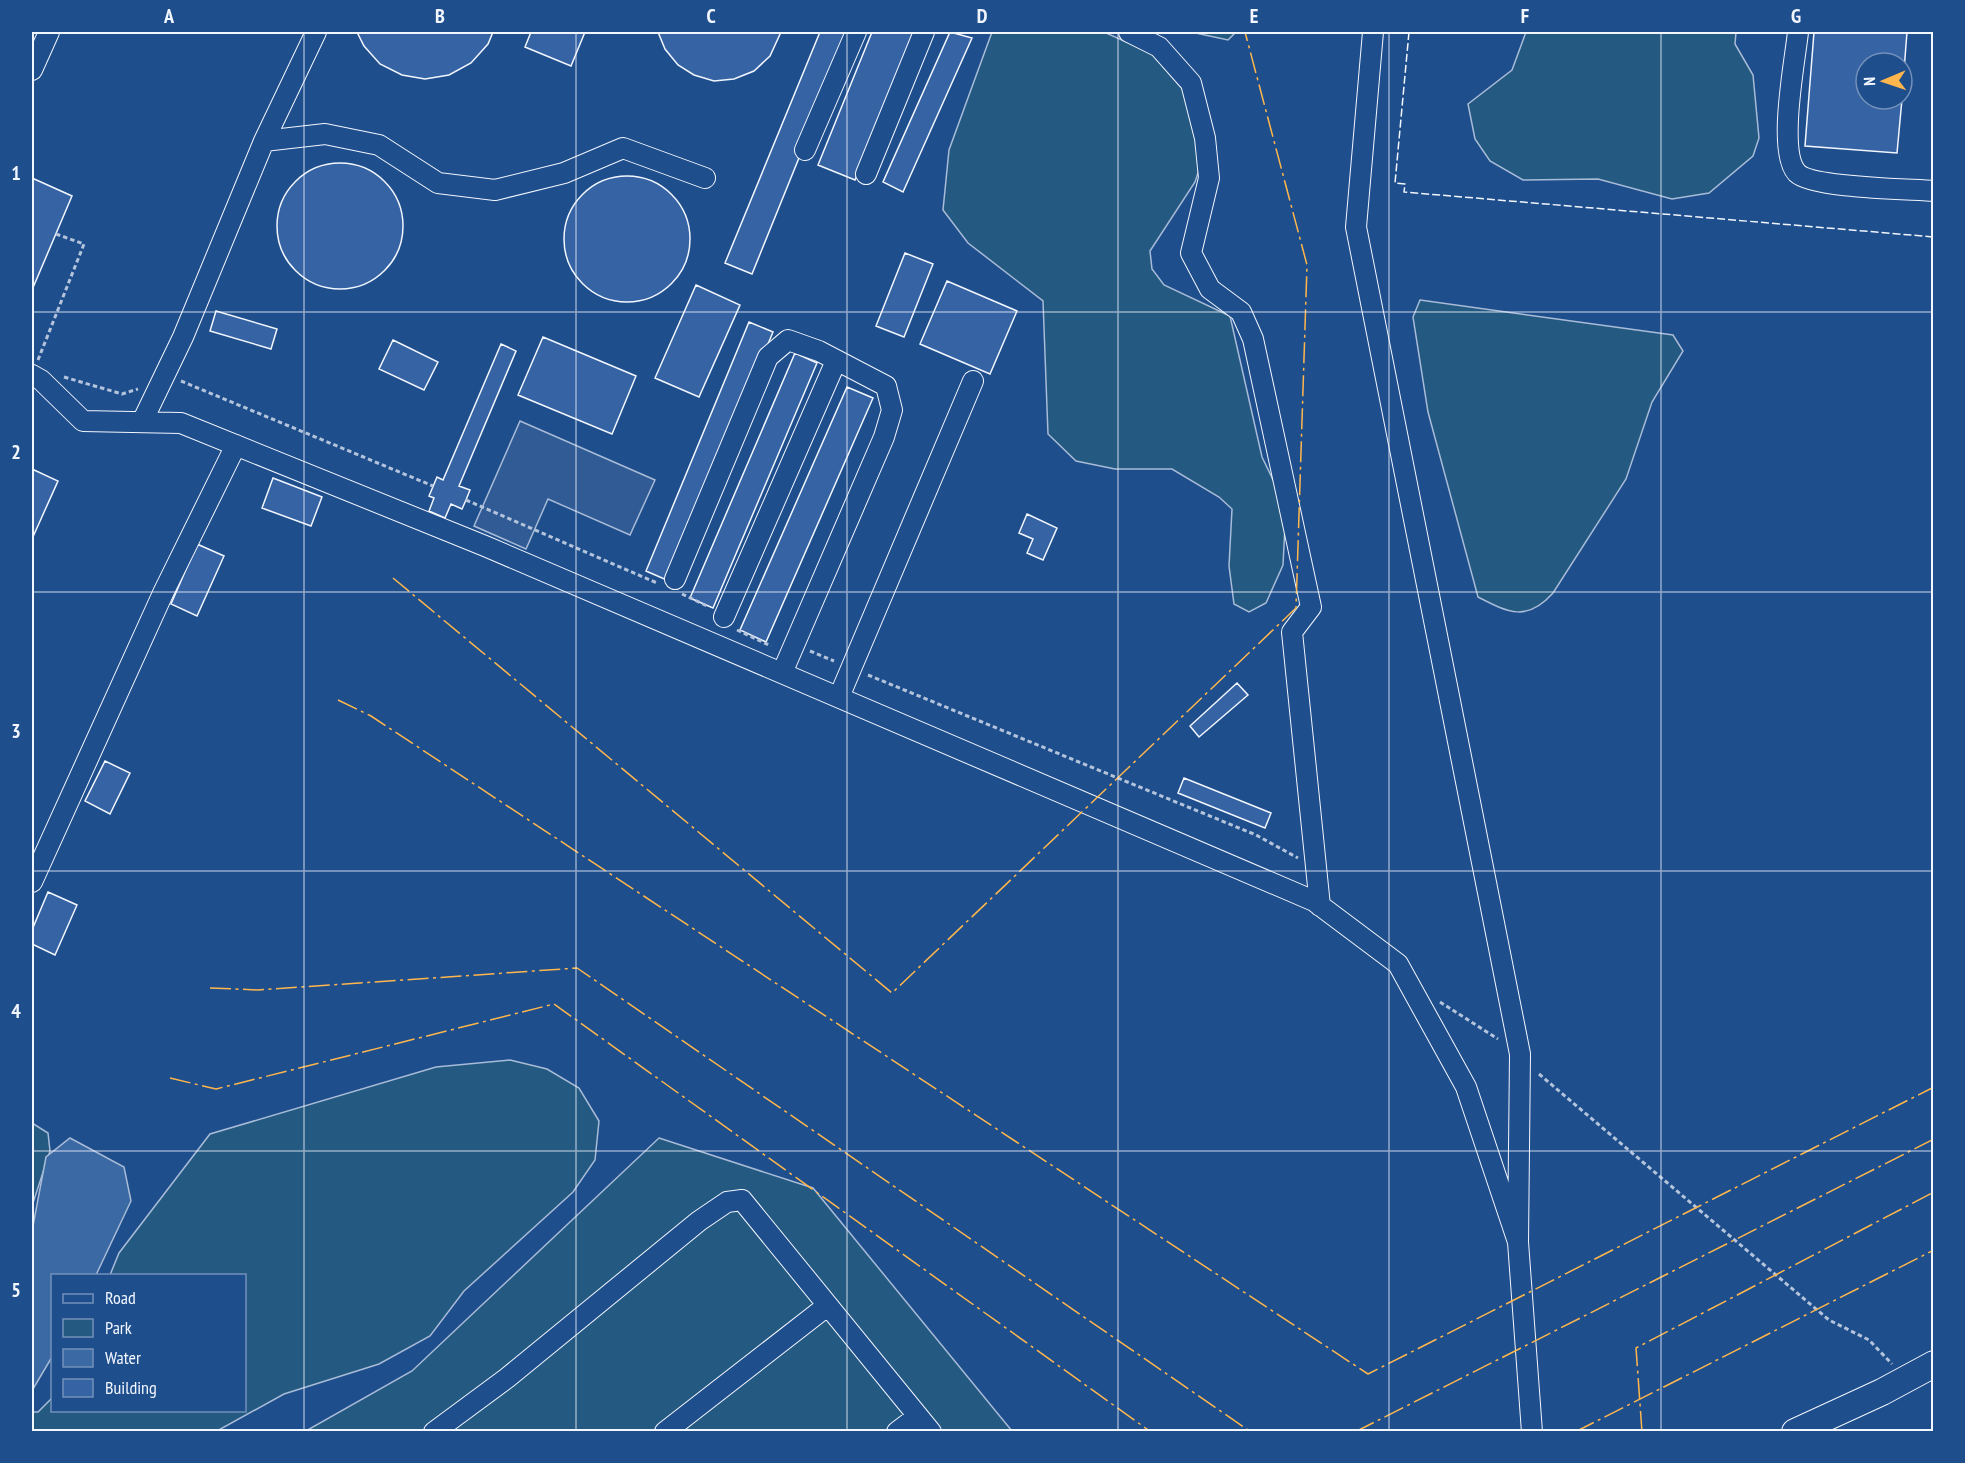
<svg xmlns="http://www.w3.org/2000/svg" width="1965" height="1463" viewBox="0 0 1965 1463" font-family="'PT Sans Narrow',sans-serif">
<rect width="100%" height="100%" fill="#1f4e8c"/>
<path fill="#245a82" stroke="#a8bbd7" stroke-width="1.5" d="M992,32H1104L1151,53L1198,107L1201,164L1195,182L1150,251L1152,269L1164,285L1230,316L1262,457L1286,507L1283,565L1266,603L1249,612L1234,604L1229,566L1232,509L1219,497L1172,469H1115L1076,461L1048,434L1043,301L968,243L943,210L949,150Z
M1191,32H1236L1228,40Z
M1526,32H1736L1735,44L1753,75L1759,138L1753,156L1709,193L1672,199L1598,179L1523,180L1490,161L1475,139L1468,104L1512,70Z
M1420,300L1673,335L1683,351L1652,402L1626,479L1553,593C1527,622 1509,613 1478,597L1428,412L1413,317Z
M510,1060L547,1069L579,1088L599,1121L595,1160L573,1192L464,1291L430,1336L379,1364L284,1394L217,1431H32V1412H38L52,1398V1410H244V1276L110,1275L119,1253L210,1134L436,1067Z
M32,1123L48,1133L50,1151L32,1206Z
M659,1138L813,1188L1012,1431L304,1432L412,1371Z"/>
<path fill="#305b95" stroke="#a8bbd7" stroke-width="1.5" d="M520,421L655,480L630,535L548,499L526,549L474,526Z"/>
<path fill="#3b69a3" stroke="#a8bbd7" stroke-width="1.5" d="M70,1138L124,1167L131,1201L96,1275L52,1276V1357L33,1389L32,1231L46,1157Z"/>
<path fill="#3563a3" stroke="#f2f6ff" stroke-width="1.5" d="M357,32H493L488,44L471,63L449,75L425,79L402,75L380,64L364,46Z
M531,32H585L571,66L525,47Z
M658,32H781L770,56L754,71L734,79L714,81L694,75L678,65L665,49Z
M820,32H850L752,274L725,263Z
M872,32H915L855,180L818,165Z
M950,32L972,38L903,192L883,182Z
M1814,32H1907L1902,96V63H1866V99H1902L1897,153L1805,146Z
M277 226a63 63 0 1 1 126 0a63 63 0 1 1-126 0Z
M564 239a63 63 0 1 1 126 0a63 63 0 1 1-126 0Z
M32,178L72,196L32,290Z
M905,253L933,264L904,337L876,326Z
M947,281L1017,311L990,374L920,344Z
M696,285L740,305L699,397L655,378Z
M216,311L277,329L271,349L210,331Z
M749,322L773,332L669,581L646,571Z
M543,337L636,376L612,434L518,395Z
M393,340L438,362L424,390L379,369Z
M501,344L516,351L459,486L470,490L466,500L462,509L451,504L445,518L429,511L434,498L429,496L437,477L443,480Z
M795,353L817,363L713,608L690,598Z
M847,387L873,398L766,642L740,630Z
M32,469L58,481L32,539Z
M273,478L322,497L311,526L262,508Z
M1027,514L1057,528L1043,560L1027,553L1033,539L1019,533Z
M197,544L224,556L197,616L171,604Z
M1237,683L1248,695L1199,737L1190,726Z
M105,761L130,773L110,814L85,801Z
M1184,778L1271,813L1265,828L1178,793Z
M48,892L77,905L55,955L32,944V930Z"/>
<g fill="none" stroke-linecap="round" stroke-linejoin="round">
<g stroke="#f2f6ff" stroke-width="22">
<path id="minor" d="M1129,32L1159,47L1191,83L1205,138L1209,178L1191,253L1210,289L1241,312L1253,339L1311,607L1292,632L1320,906
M1373,32L1356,227L1520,1054L1518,1242L1532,1432
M1798,32C1795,61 1777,152 1797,173C1812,188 1908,189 1934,191
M32,70L49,32
M264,141L316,32
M805,150L856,32
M866,174L924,32
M32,375L41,380L83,421L181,423L485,546L1314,901L1398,964L1466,1087L1518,1242
M142,422L183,337L264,141L325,134L379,145L438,183L495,190L564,173L623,148L705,178
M675,579L768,357L788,340L819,351L886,386L892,410L884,437L782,673
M724,617L836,361
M839,697L973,381
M32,882L164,591L236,445
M434,1432L507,1378L699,1221L727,1202L742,1200L931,1432
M665,1432L827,1306
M897,1432L918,1416"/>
</g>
<g stroke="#f2f6ff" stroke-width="28">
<path id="major" d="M1795,1432L1882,1392L1934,1364"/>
</g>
<path stroke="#b3c4dc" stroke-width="3" stroke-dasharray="4.5 3" stroke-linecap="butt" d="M38,360L84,244L56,234
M64,377L122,394L138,389
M181,381L433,486
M466,500L657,583
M682,594L709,607
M737,630L771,646
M810,651L834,661
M868,675L1256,835L1298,858
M1440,1002L1498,1039
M1539,1074L1829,1320L1869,1340L1892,1364"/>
<use href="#minor" stroke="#1f4e8c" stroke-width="20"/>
<use href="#major" stroke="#1f4e8c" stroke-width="26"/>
<path stroke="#f2f6ff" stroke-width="1.5" stroke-dasharray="8 3" stroke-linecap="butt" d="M1409,32L1395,183L1405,184L1404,192L1934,237"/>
<path stroke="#ffb74d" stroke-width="1.5" stroke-dasharray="21 4.5 3 4.5" stroke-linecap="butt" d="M393,578L892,993L1296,608L1307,265L1245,32
M338,700L371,716L1368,1374L1934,1087
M210,988L258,990L577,968L1251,1432
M170,1078L216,1089L554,1004L1151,1432
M1355,1432L1934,1139
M1575,1432L1934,1250
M1642,1432L1636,1348L1934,1192"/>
</g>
<path fill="none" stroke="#f2f6ff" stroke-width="1.5" stroke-opacity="0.55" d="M304,32V1432M576,32V1432M847,32V1432M1118,32V1432M1389,32V1432M1661,32V1432M32,312H1934M32,592H1934M32,871H1934M32,1151H1934"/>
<rect width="1965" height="1463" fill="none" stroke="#1f4e8c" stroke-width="66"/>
<rect x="51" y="1274" width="195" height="138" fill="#1f4e8c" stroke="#7391ba" stroke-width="1.5"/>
<rect x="63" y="1294" width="30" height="9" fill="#1f4e8c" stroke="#7391ba" stroke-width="1.5"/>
<text x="105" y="1304" font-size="18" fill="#f2f6ff">Road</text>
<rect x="63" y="1319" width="30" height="18" fill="#245a82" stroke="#7391ba" stroke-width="1.5"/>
<text x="105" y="1334" font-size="18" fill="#f2f6ff">Park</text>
<rect x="63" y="1349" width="30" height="18" fill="#3b69a3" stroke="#7391ba" stroke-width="1.5"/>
<text x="105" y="1364" font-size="18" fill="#f2f6ff">Water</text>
<rect x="63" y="1379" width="30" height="18" fill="#3563a3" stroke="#7391ba" stroke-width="1.5"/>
<text x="105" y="1394" font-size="18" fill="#f2f6ff">Building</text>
<g transform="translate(1884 81) rotate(268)"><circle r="28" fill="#1f4e8c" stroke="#7391ba" stroke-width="1.5"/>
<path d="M0-4.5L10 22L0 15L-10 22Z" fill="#ffb74d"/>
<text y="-9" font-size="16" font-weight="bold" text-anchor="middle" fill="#f2f6ff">N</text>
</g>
<rect x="33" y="33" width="1899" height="1397" fill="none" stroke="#f2f6ff" stroke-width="2"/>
<g font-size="20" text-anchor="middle" font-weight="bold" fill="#f2f6ff">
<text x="169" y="23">A</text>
<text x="440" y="23">B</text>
<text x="711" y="23">C</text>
<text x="982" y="23">D</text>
<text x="1254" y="23">E</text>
<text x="1525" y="23">F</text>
<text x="1796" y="23">G</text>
<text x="16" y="180">1</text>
<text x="16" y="459">2</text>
<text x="16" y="738">3</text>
<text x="16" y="1018">4</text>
<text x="16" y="1297">5</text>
</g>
</svg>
